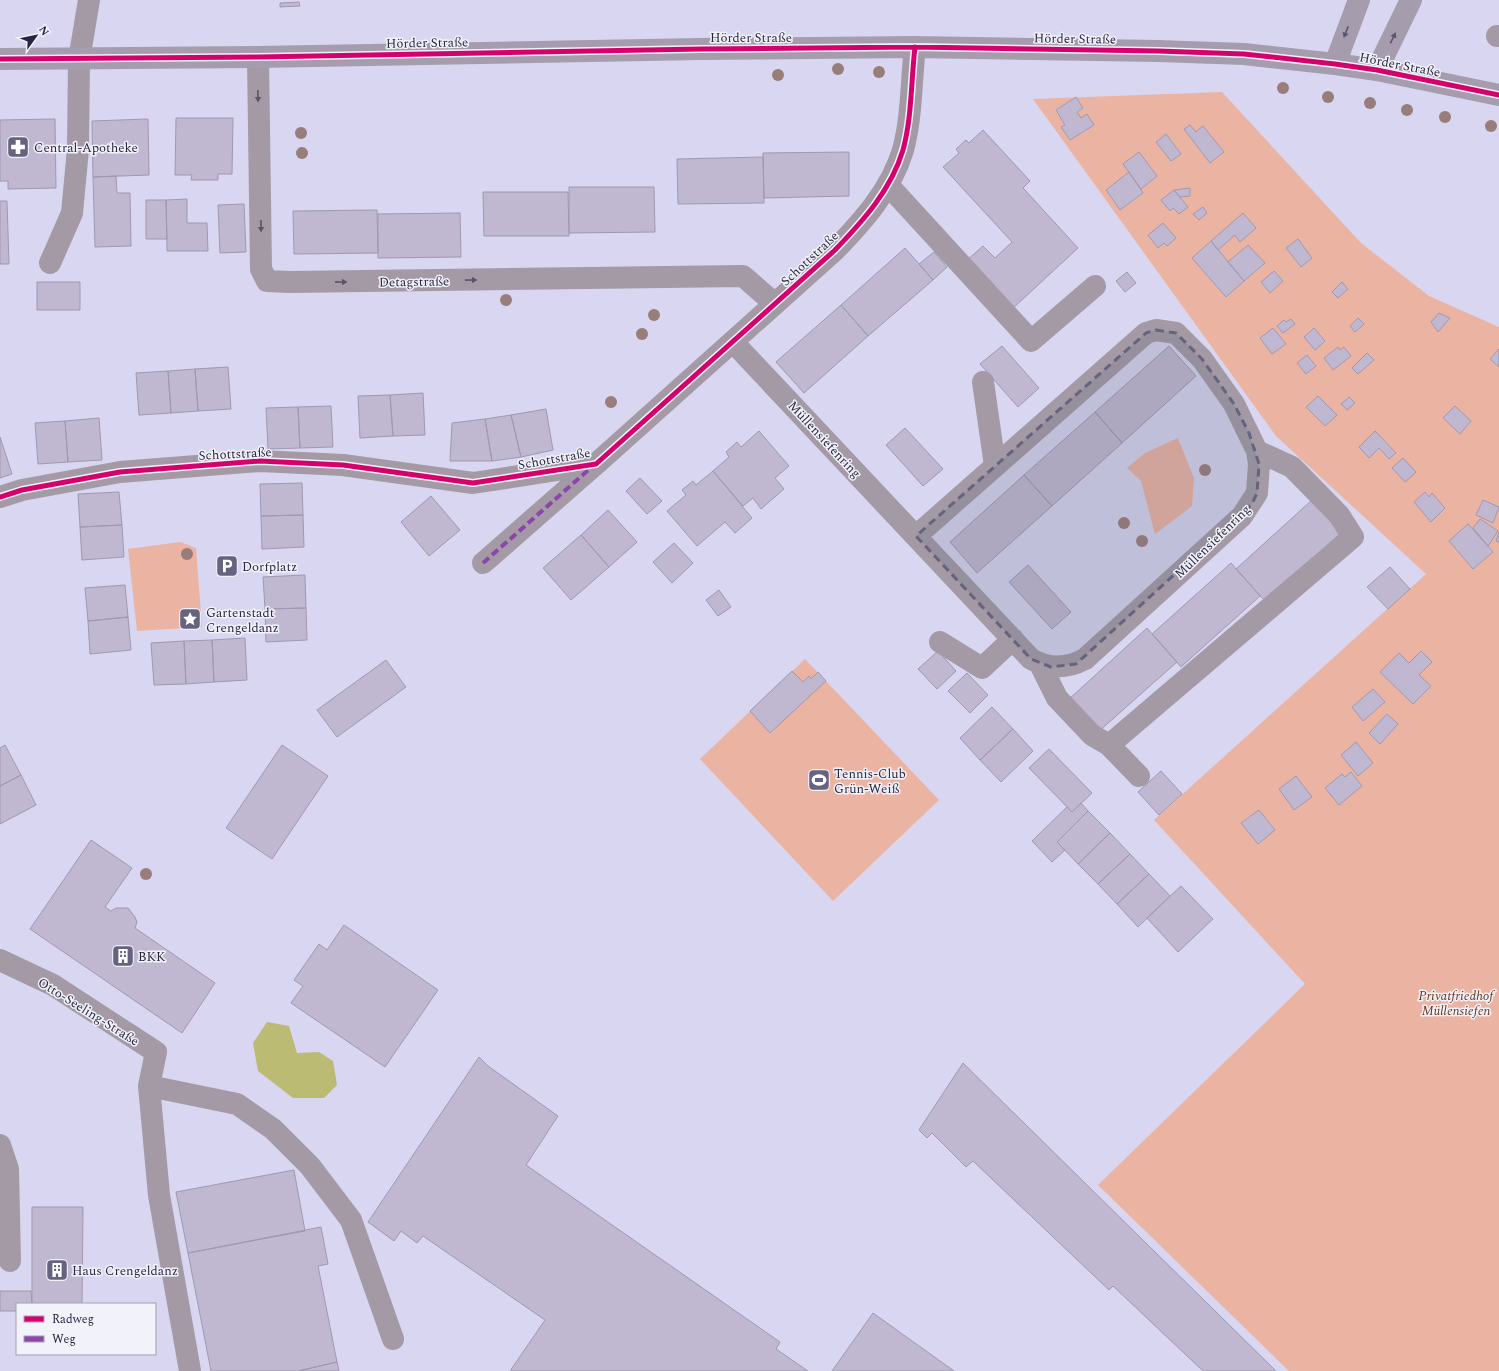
<svg xmlns="http://www.w3.org/2000/svg" width="1499" height="1371" viewBox="0 0 1499 1371" font-family="Spectral,serif">
<rect width="100%" height="100%" fill="#d8d6f0"/>
<path fill="#ebb4a2" d="M1222,92L1361,243L1429,296L1499,327V1371H1289L1098,1185L1305,984L1154,820L1426,574L1276,436L1033,99Z
M1178,438L1194,478L1192,506L1155,534L1141,481L1127,468L1145,453Z
M180,542L196,548L202,627L137,631L128,549Z
M805,659L939,800L833,901L700,759Z"/>
<path fill="#bcbb73" d="M267,1022L289,1026L297,1053L319,1052L333,1061L337,1085L324,1098H293L258,1071L253,1043Z"/>
<path fill="#c0b8d1" stroke="#a098b1" d="M299,2L300,6L280,7V3Z
M1076,97L1083,108L1077,112L1081,118L1087,114L1094,125L1070,140L1061,127L1065,125L1056,110Z
M176,118H233L232,174H218V180H191L192,175H175Z
M55,119L56,188L8,189V181H0V120Z
M148,119L149,175L93,177L92,121Z
M1190,125L1196,132L1203,126L1224,152L1210,163L1184,129Z
M983,130L1030,181L1023,188L1078,248L1011,310L966,261L983,246L995,258L1012,242L943,167L959,153L956,149L966,140L969,143Z
M1166,134L1181,154L1171,161L1156,142Z
M849,152V196L764,198L763,153Z
M1139,152L1157,176L1141,189L1123,164Z
M763,157L764,203L678,204L677,159Z
M1129,172L1143,193L1120,210L1106,190Z
M116,176L117,193H130L131,246L95,247L93,177Z
M569,187H654L655,232L569,233Z
M1190,188V196L1180,197L1174,190Z
M1174,190L1188,207L1179,214L1173,208L1170,211L1161,200Z
M483,192H568L569,236H484Z
M187,199V223H207L208,251H167L166,200Z
M146,200H166L167,239H146Z
M0,201H7L9,264H0Z
M244,204L246,252L220,253L218,205Z
M1203,207L1207,213L1199,220L1193,214Z
M377,210L378,253L294,254L293,211Z
M460,213L461,257L378,258V214Z
M1243,213L1256,228L1240,242L1235,235L1218,250L1211,241Z
M1163,223L1176,238L1167,246L1164,243L1158,248L1148,235Z
M1298,239L1312,258L1301,267L1286,248Z
M1211,241L1244,281L1226,297L1192,258Z
M1248,245L1265,263L1244,281L1228,262Z
M905,248L933,280L868,336L841,305Z
M934,252L947,267L933,280L919,264Z
M1274,271L1283,281L1270,293L1261,282Z
M1127,272L1136,283L1125,292L1116,281Z
M37,282H80V310H37Z
M1342,282L1348,289L1338,298L1332,292Z
M841,305L868,336L804,393L776,362Z
M1439,313L1450,318L1438,332L1431,322Z
M1358,318L1364,324L1355,332L1350,326Z
M1291,319L1295,324L1283,333L1277,326L1284,320L1286,322Z
M1273,328L1286,344L1272,354L1260,338Z
M1314,328L1325,341L1315,350L1304,337Z
M1002,346L1039,388L1018,407L980,364Z
M1169,346L1196,376L1122,443L1095,412Z
M1338,347L1340,350L1344,347L1351,356L1333,370L1324,358Z
M1499,349V367L1490,359Z
M1367,353L1374,360L1358,374L1352,368Z
M1307,355L1316,366L1306,374L1297,363Z
M228,367L231,409L198,411L195,369Z
M195,369L198,411L171,413L168,371Z
M168,371L171,413L139,415L136,373Z
M423,393L425,435L393,436L390,395Z
M390,395L393,436L360,438L358,396Z
M1318,396L1337,415L1325,426L1306,407Z
M1349,397L1355,403L1347,410L1341,404Z
M331,406L333,447L300,448L298,407Z
M1455,406L1471,421L1460,434L1443,418Z
M298,407L300,448L268,449L266,408Z
M546,409L553,450L521,457L511,415Z
M1095,412L1122,443L1052,506L1024,475Z
M511,415L521,457L492,461L485,419Z
M99,418L102,460L68,462L65,421Z
M485,419L492,461H450L452,423Z
M65,421L68,462L38,464L35,423Z
M905,428L943,469L923,486L886,445Z
M759,431L789,466L775,478L784,489L761,509L753,498L743,506L713,471L729,457L726,452L737,442L741,447Z
M1375,431L1396,453L1389,459L1379,448L1369,458L1359,447Z
M0,437L12,474L0,478Z
M1403,458L1416,472L1405,482L1392,468Z
M713,471L752,518L735,533L725,522L697,546L667,511L686,495L682,490L693,481L696,485Z
M1024,475L1052,506L977,573L950,542Z
M640,478L662,501L647,514L626,491Z
M302,483L303,515L261,516L260,484Z
M119,492L122,525L80,527L78,494Z
M1425,492L1429,497L1432,493L1445,508L1431,522L1414,502Z
M431,496L460,530L429,556L401,522Z
M1312,500L1342,532L1265,601L1236,569Z
M1483,500L1499,507L1493,523L1476,515Z
M608,510L637,542L609,567L581,535Z
M303,515L304,547L262,549L261,516Z
M1480,519L1498,531L1488,546L1473,528Z
M1468,524L1493,552L1473,569L1449,541Z
M122,525L124,557L82,560L80,527Z
M1499,532V542L1496,541Z
M581,535L609,567L571,600L543,568Z
M674,543L693,563L672,583L653,562Z
M1231,563L1260,596L1181,667L1152,634Z
M1028,565L1071,612L1052,629L1009,582Z
M1390,567L1410,589L1388,609L1367,587Z
M305,575L306,608L265,609L263,577Z
M125,585L128,617L88,621L85,588Z
M719,590L731,607L718,616L706,600Z
M306,608L307,640L266,642L265,609Z
M128,617L131,650L90,654L88,621Z
M1147,628L1177,662L1098,732L1068,700Z
M245,638L247,680L214,682L212,640Z
M212,640L214,682L186,684L184,641Z
M184,641L186,684L154,685L151,643Z
M938,651L956,671L937,689L918,669Z
M1421,651L1432,662L1419,675L1431,686L1413,704L1380,672L1399,653L1409,663Z
M386,660L406,687L337,737L317,710Z
M792,671L803,682L809,676L811,679L818,672L826,681L770,733L750,711Z
M967,673L988,695L970,713L948,691Z
M1373,689L1385,702L1363,721L1352,707Z
M992,707L1013,729L980,760L960,738Z
M1387,714L1398,724L1380,744L1369,733Z
M1013,729L1033,751L1001,782L980,760Z
M1356,742L1373,763L1358,776L1341,755Z
M5,745L21,775L0,786V748Z
M282,745L328,776L272,859L226,828Z
M1049,749L1092,793L1072,812L1029,768Z
M1161,771L1182,794L1159,815L1138,792Z
M1351,772L1362,786L1339,805L1325,788L1342,774L1345,777Z
M21,775L36,805L0,824V786Z
M1296,776L1312,797L1294,810L1279,789Z
M1081,803L1088,811L1057,842L1065,850L1052,862L1032,841L1067,807L1072,812Z
M1259,810L1275,830L1258,844L1241,823Z
M1088,811L1110,833L1078,864L1057,842Z
M1110,833L1130,854L1098,884L1078,864Z
M91,840L132,868L105,907L111,911L116,908H128L135,917L137,922L135,928L215,983L182,1033L30,929Z
M1130,854L1149,874L1117,904L1098,884Z
M1149,874L1170,896L1138,927L1117,904Z
M1181,886L1213,919L1178,952L1147,918Z
M344,925L438,990L385,1067L291,1003L303,986L294,980L319,944L327,950Z
M479,1057L488,1066L558,1116L526,1165L780,1342L776,1349L808,1371H510L545,1320L423,1236L417,1243L401,1231L394,1241L368,1222Z
M963,1063L1276,1371H1203L1113,1286L1109,1290L973,1161L966,1167L932,1133L927,1138L919,1130Z
M294,1170L305,1231L188,1253L176,1192Z
M32,1207H83L82,1304H32Z
M321,1227L328,1264L318,1266L337,1362L298,1371H211L188,1253Z
M0,1291H31L32,1304H17V1311H0Z
M873,1313L954,1371H832Z
M337,1362L339,1371H298Z"/>
<g fill="none" stroke-linecap="round" stroke-linejoin="round">
<path stroke="#a39aa5" stroke-width="22" d="M1497,36H1499
M258,57L261,269L267,281L290,282L743,276L775,304
M888,185L1031,341L1095,286
M50,263L72,213L78,149L79,60L89,0
M733,342L1031,659C1049,669 1066,669 1085,659L1242,516L1257,493L1259,464L1257,451L1234,404L1202,359L1176,333L1156,330L1146,333L916,536
M983,382L995,466
M0,497L22,490L120,472L260,461L343,465L473,483L596,464L835,250C863,221 891,190 903,150C912,117 911,81 915,47
M483,563L596,464
M940,642L982,668L1013,639
M1040,664L1057,698L1092,735L1109,745L1139,776
M1109,745L1353,537L1339,515L1292,467L1257,451
M0,960L53,985L156,1052L149,1086L159,1195L190,1371
M149,1086L237,1104L273,1129L310,1166L351,1220L393,1339
M0,1145L8,1169L10,1261"/>
<path stroke="#a59dad" stroke-width="22" d="M0,59L258,57L701,49L915,47L1158,51L1244,54L1335,64L1377,70L1499,95
M1335,64L1359,0
M1377,70L1411,0"/>
<path stroke="#8e44ad" stroke-width="4" stroke-dasharray="8 4" stroke-linecap="butt" d="M483,563L594,465"/>
<g stroke="#f2f2fa" stroke-width="8">
<path id="cycleway" d="M0,59L258,57L701,49L915,47L1158,51L1244,54L1335,64L1377,70L1499,95
M0,497L22,490L120,472L260,461L343,465L473,483L596,464L835,250C863,221 891,190 903,150C912,117 911,81 915,47"/>
</g>
<use href="#cycleway" stroke="#d6006c" stroke-width="5"/>
</g>
<g fill="#997d7a">
<circle cx="838" cy="69" r="6"/>
<circle cx="879" cy="72" r="6"/>
<circle cx="778" cy="75" r="6"/>
<circle cx="1283" cy="88" r="6"/>
<circle cx="1328" cy="97" r="6"/>
<circle cx="1370" cy="103" r="6"/>
<circle cx="1407" cy="110" r="6"/>
<circle cx="1445" cy="117" r="6"/>
<circle cx="1491" cy="126" r="6"/>
<circle cx="301" cy="133" r="6"/>
<circle cx="302" cy="153" r="6"/>
<circle cx="506" cy="300" r="6"/>
<circle cx="654" cy="315" r="6"/>
<circle cx="642" cy="334" r="6"/>
<circle cx="611" cy="402" r="6"/>
<circle cx="1205" cy="470" r="6"/>
<circle cx="1124" cy="523" r="6"/>
<circle cx="1142" cy="541" r="6"/>
<circle cx="187" cy="554" r="6"/>
<circle cx="146" cy="874" r="6"/>
</g>
<defs><path id="oneway-solid" d="M-6-.8H1V-3.2L6.5 0L1 3.2V.8H-6Z"/></defs>
<g fill="#5a556c">
<use href="#oneway-solid" transform="translate(1346 32) rotate(111)"/>
<use href="#oneway-solid" transform="translate(1393 38) rotate(-64)"/>
</g>
<g fill="#595469">
<use href="#oneway-solid" transform="translate(258 96) rotate(89)"/>
<use href="#oneway-solid" transform="translate(261 226) rotate(89)"/>
<use href="#oneway-solid" transform="translate(471 280) rotate(-1)"/>
<use href="#oneway-solid" transform="translate(341 282) rotate(-1)"/>
</g>
<path fill="#66637e" fill-opacity="0.2" stroke="#66637e" stroke-width="3" stroke-dasharray="8 5" stroke-linejoin="round" d="M1156,330L1176,333L1202,359L1234,404L1249,433L1259,464L1257,493L1252,504L1076,664L1051,667L1031,659L916,536L1146,333Z"/>
<defs>
<g id="pharmacy-square" transform="scale(1.15)"><rect x="-9" y="-9" width="18" height="18" rx="4" fill="#66637e" stroke="#f2f2fa"/><path d="M-2-6h4v4h4v4h-4v4h-4v-4h-4v-4h4Z" fill="#fff"/></g>
<g id="parking-square" transform="scale(1.15)"><rect x="-9" y="-9" width="18" height="18" rx="4" fill="#66637e" stroke="#f2f2fa"/><path d="M-3.5-5.5H1a3.5 3.5 0 0 1 0 7H-1V5.5H-3.5ZM-1-3.4V-.6H.8a1.4 1.4 0 0 0 0-2.8Z" fill="#fff"/></g>
<g id="sight-square" transform="scale(1.15)"><rect x="-9" y="-9" width="18" height="18" rx="4" fill="#66637e" stroke="#f2f2fa"/><path d="M0-6L1.8-2.2L6-1.7L2.9 1.2L3.7 5.4L0 3.3L-3.7 5.4L-2.9 1.2L-6-1.7L-1.8-2.2Z" fill="#fff"/></g>
<g id="stadium-square" transform="scale(1.15)"><rect x="-9" y="-9" width="18" height="18" rx="4" fill="#66637e" stroke="#f2f2fa"/><path d="M0-5a6.5 5 0 1 0 0 10a6.5 5 0 1 0 0-10ZM-3.5-1.8h7v3.6h-7Z" fill="#fff"/></g>
<g id="building-square" transform="scale(1.15)"><rect x="-9" y="-9" width="18" height="18" rx="4" fill="#66637e" stroke="#f2f2fa"/><path d="M-4-6H4V6H1V3H-1V6H-4ZM-2.5-4.3h1.7v1.8h-1.7ZM.8-4.3h1.7v1.8H.8ZM-2.5-1h1.7V.8h-1.7ZM.8-1h1.7V.8H.8Z" fill="#fff"/></g>
</defs>
<g fill-rule="evenodd">
<use href="#pharmacy-square" x="18" y="147"/>
<use href="#parking-square" x="227" y="566"/>
<use href="#sight-square" x="190" y="619"/>
<use href="#stadium-square" x="819" y="780"/>
<use href="#building-square" x="123" y="956"/>
<use href="#building-square" x="57" y="1270"/>
</g>
<g text-anchor="middle" stroke-width="3" stroke-linejoin="round" paint-order="stroke">
<g font-size="13" fill="#282541" stroke="#f2f2fa">
<text x="751" y="42">Hörder Straße</text>
<text transform="translate(1075 38) rotate(1)" y="5">Hörder Straße</text>
<text transform="translate(427 42) rotate(-1)" y="5">Hörder Straße</text>
<text transform="translate(1400 64) rotate(11)" y="5">Hörder Straße</text>
<text transform="translate(809 258) rotate(-43)" y="5">Schottstraße</text>
<text transform="translate(414 281) rotate(-1)" y="5">Detagstraße</text>
<text transform="translate(825 439) rotate(47)" y="5">Müllensiefenring</text>
<text transform="translate(235 453) rotate(-3)" y="5">Schottstraße</text>
<text transform="translate(554 458) rotate(-10)" y="5">Schottstraße</text>
<text transform="translate(1212 541) rotate(-44)" y="5">Müllensiefenring</text>
<text transform="translate(89 1011) rotate(32)" y="5">Otto-Seeling-Straße</text>
</g>
<g font-size="13" fill="#282541" stroke="#f2f2fa" text-anchor="start">
<text x="34" y="152">Central-Apotheke</text>
<text x="242" y="571">Dorfplatz</text>
<text x="206" y="617">Gartenstadt<tspan x="206" dy="15">Crengeldanz</tspan></text>
<text x="834" y="778">Tennis-Club<tspan x="834" dy="15">Grün-Weiß</tspan></text>
<text x="138" y="961">BKK</text>
<text x="72" y="1275">Haus Crengeldanz</text>
</g>
<g font-size="13" font-style="italic" fill="#65351a" stroke="#f2f2fa">
<text x="1456" y="1000">Privatfriedhof<tspan x="1456" dy="15">Müllensiefen</tspan></text>
</g>
</g>
<rect x="16" y="1303" width="140" height="52" fill="#f2f2fa" stroke="#a1a0b0"/>
<rect x="24" y="1316" width="20" height="6" fill="#d6006c" stroke="#a1a0b0"/>
<text x="52" y="1323" font-size="12" fill="#282541">Radweg</text>
<rect x="24" y="1336" width="20" height="6" fill="#8e44ad" stroke="#a1a0b0"/>
<text x="52" y="1343" font-size="12" fill="#282541">Weg</text>
<g transform="translate(36 36) rotate(57)" stroke="#f2f2fa" stroke-width="3" paint-order="stroke">
<path d="M0-3L7 15L0 10L-7 15Z" fill="#282541"/>
<text y="-6" font-size="11" font-weight="bold" text-anchor="middle" fill="#282541">N</text>
</g>
</svg>
